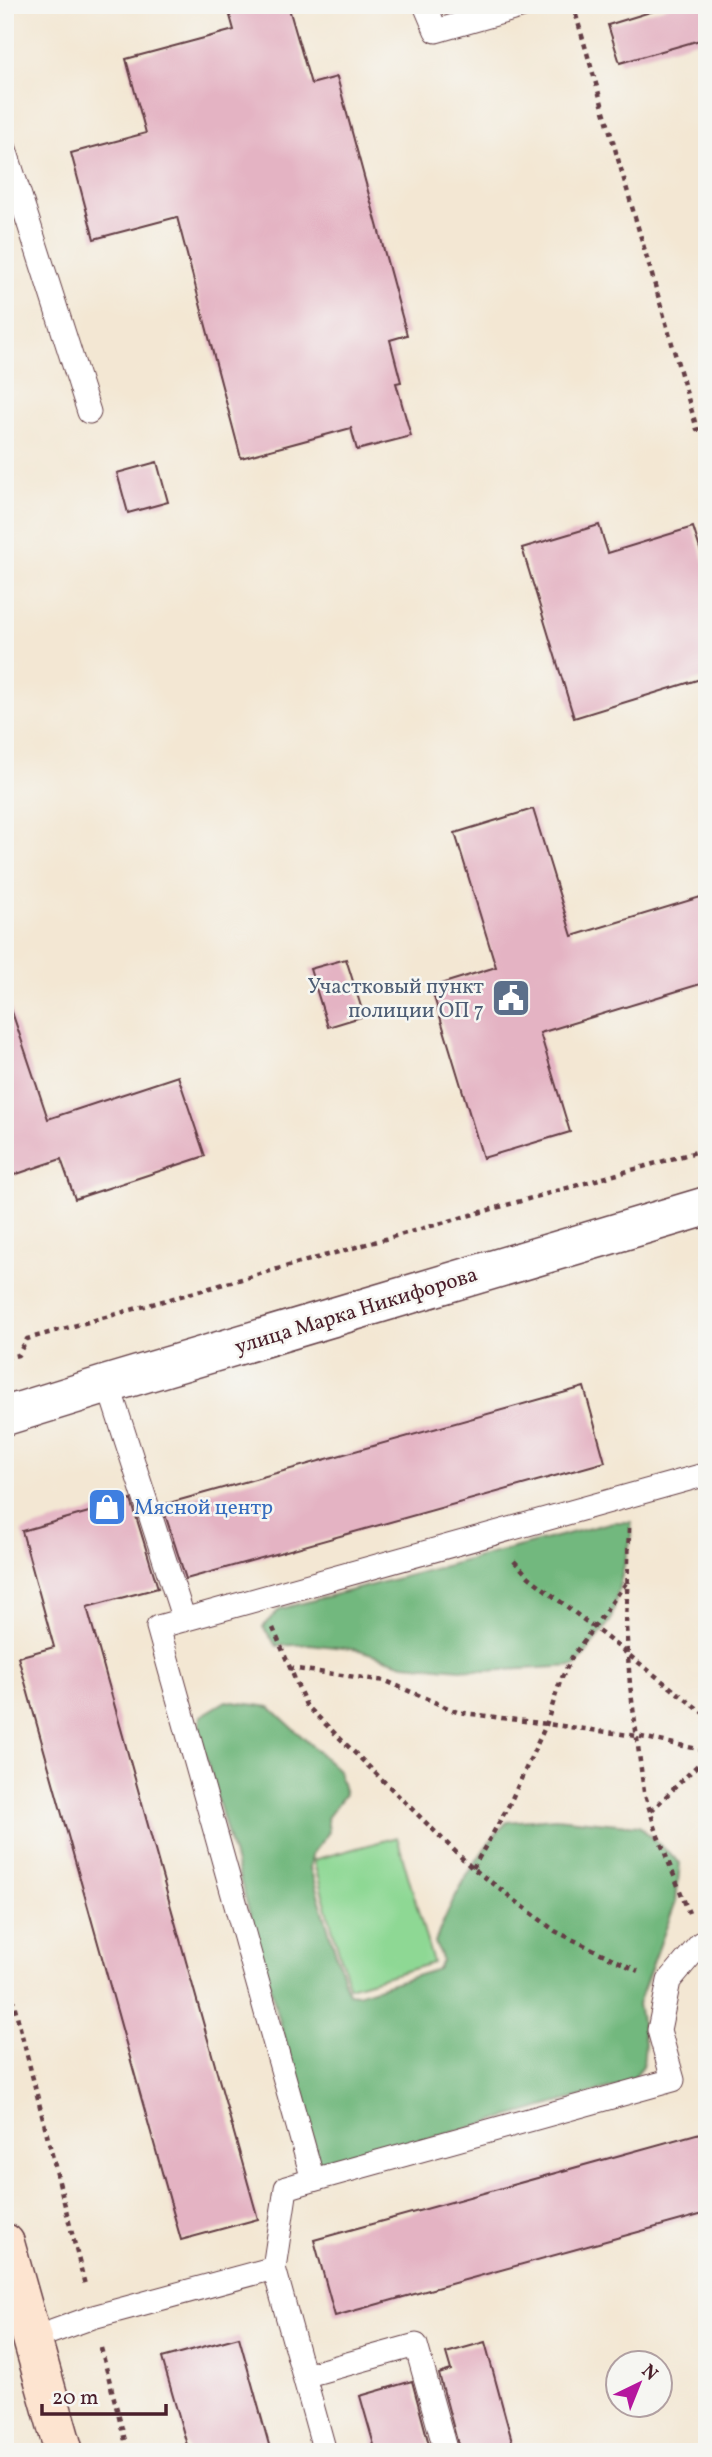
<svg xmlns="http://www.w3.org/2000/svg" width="712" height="2457" viewBox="0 0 712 2457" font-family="Vollkorn,serif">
<rect width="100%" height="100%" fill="#f6f6f2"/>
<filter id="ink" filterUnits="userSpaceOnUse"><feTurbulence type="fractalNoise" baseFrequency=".0143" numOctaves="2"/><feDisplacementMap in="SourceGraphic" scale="14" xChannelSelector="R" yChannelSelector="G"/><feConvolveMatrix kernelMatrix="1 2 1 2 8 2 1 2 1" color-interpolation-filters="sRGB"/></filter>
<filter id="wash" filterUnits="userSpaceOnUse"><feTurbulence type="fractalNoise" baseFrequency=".00686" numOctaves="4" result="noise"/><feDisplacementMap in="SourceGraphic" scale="28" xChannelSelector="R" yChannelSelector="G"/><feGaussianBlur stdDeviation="1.57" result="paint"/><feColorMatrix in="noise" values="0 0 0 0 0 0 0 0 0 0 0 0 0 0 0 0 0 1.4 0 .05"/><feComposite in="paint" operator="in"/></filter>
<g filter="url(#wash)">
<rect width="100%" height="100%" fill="#f3e7d3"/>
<path fill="#8ed894" stroke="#6c7c60" stroke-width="2" d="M397,1837L433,1963L349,1987L313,1860Z"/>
<path fill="#72b87e" stroke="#5e6c54" stroke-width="2" d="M613,1522H631V1538L611,1620L576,1666L484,1671L404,1664L359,1650L310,1644L277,1646L263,1627L280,1609Z
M226,1701L270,1707L338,1770L345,1794L327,1818L329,1832L312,1854L310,1868L348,1993L357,1994L438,1969L442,1961L435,1942C449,1904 478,1851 507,1822L555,1818L639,1826L680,1863L676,1901L638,2004L645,2043L643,2066L629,2083L321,2169L199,1732L201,1716Z"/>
<g id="blocks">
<path fill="#e4b3c3" d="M227,5H288L311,84L337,77L407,335L390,340L401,382L396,383L411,436L357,450L351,428L241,458L177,217L94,239L71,153L146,133L126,59L234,30Z
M673,5H707V38L620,63L608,25Z
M157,462L168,502L128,513L117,473Z
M599,525L608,553L693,527L707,571V677L574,718L522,548Z
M533,809L572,936L707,895V982L540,1033L570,1132L483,1158L431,987L496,967L455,833Z
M346,959L364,1016L328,1027L310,969Z
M11,1009L48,1119L178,1076L205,1156L75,1199L61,1159L5,1178V1010Z
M584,1387L605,1462L186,1579L162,1505Z
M131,1500L158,1588L87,1607L258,2219L181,2240L18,1657L54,1647L22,1531Z
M707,2131V2213L335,2316L314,2240Z
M239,2337L271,2452H189L162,2358Z
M485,2342L515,2452H460L439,2374L451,2370L446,2353Z
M412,2381L431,2452H376L360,2396Z"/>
</g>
</g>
<g filter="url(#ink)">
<use href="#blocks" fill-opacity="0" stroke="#633d44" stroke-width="2"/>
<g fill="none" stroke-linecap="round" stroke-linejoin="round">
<g stroke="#633d44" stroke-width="25">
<path id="lane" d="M425,5L436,31L527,5
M5,149L89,412
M108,1384L184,1620
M313,2180L673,2080L659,2030L669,1981L701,1943L707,1942
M32,2339L93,2317L274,2268
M304,2376L416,2345L446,2452
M325,2452L274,2268L286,2188L313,2180L158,1627L707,1474"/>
</g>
<g stroke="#633d44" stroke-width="41">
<path id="street" d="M5,1416L108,1384L707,1206"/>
</g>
<g stroke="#633d44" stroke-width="41">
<path id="secondary" d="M5,2243L64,2452"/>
</g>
<path stroke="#633d44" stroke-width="4.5" stroke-dasharray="5 5" stroke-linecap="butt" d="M573,5L697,429L707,435
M5,1358L18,1355L27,1339L707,1149
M629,1528L626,1626L630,1685L644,1792L658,1836L689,1913
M514,1561L529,1577L707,1716
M273,1628L306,1705L470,1866L555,1931L638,1971
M289,1668L386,1681L457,1712L637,1736L707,1751
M651,1811L707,1756
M473,1868L509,1805L546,1725L560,1682L572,1657L626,1583
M5,1968L85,2285
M101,2348L128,2452
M5,2445L7,2452"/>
<use href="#lane" stroke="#fff" stroke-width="23"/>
<use href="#street" stroke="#fff" stroke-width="38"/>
<use href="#secondary" stroke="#fde4d0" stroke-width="38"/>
</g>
</g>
<defs>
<g id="civic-square" transform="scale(2.0125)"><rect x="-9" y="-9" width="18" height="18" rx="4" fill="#5c6f8a" stroke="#f6f6f2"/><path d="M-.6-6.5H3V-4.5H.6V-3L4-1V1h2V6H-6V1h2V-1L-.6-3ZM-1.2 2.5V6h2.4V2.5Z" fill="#fff"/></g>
<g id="shop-square" transform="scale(2.0125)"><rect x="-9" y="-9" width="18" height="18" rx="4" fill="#3f7fe0" stroke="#f6f6f2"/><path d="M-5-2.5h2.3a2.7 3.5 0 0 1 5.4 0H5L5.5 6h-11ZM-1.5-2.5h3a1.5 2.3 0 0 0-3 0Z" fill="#fff"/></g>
</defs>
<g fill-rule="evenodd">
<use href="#civic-square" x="511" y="998"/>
<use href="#shop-square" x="107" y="1507"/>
</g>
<g text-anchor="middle" stroke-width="5" stroke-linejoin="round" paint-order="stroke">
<g font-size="21" fill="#4e5e75" stroke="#f6f6f2" text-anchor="end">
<text x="484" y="993">Участковый пункт<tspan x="484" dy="24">полиции ОП 7</tspan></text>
</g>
<g font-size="21" fill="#4a1f2b" stroke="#f6f6f2">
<text transform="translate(356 1310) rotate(-17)" y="7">улица Марка Никифорова</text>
</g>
<g font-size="21" fill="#366cbe" stroke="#f6f6f2" text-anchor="start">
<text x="134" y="1514">Мясной центр</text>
</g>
</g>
<rect width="712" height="2457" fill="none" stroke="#f6f6f2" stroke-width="28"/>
<g transform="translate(639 2384) rotate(43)"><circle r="33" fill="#f6f6f2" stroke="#b1a0a2" stroke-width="2"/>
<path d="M0-5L12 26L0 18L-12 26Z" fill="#b5179e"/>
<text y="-10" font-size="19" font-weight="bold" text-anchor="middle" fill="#4a1f2b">N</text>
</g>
<path d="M42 2404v10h124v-10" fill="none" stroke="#4a1f2b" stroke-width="3.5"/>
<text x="52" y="2404" font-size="21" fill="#4a1f2b" stroke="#f6f6f2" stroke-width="5" paint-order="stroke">20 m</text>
</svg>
